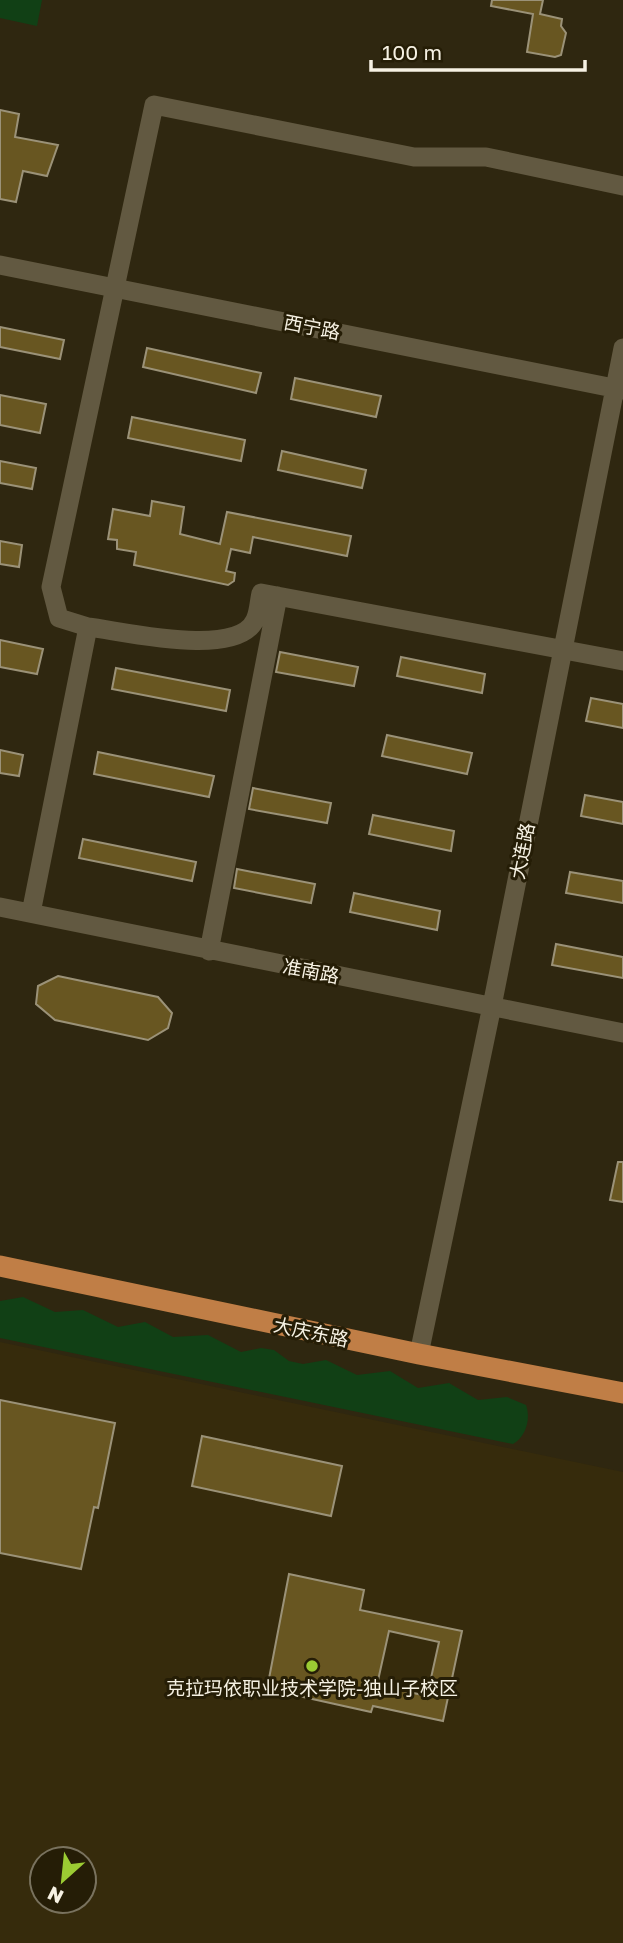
<svg xmlns="http://www.w3.org/2000/svg" width="623" height="1943" viewBox="0 0 623 1943" font-family="'Golos Text','Noto Sans SC',sans-serif">
<rect width="100%" height="100%" fill="#2f2710"/>
<path fill="#362b0c" fill-rule="evenodd" d="M0,1342L623,1472V1943H0ZM42,1859H84V1901H42Z"/>
<path fill="#114015" d="M0,0H42L37,26L0,18Z
M23,1297L55,1312L83,1310L118,1327L145,1322L173,1337L208,1335L241,1352L261,1348L274,1350L289,1361L303,1364L326,1360L357,1375L390,1371L418,1388L449,1383L478,1400L507,1397L526,1405C531,1419 526,1437 513,1444L0,1338V1301Z"/>
<path fill="#685621" stroke="#9b9278" stroke-width="2" fill-rule="evenodd" d="M492,0H543L540,14L562,19L561,26L566,33L561,55L555,57L527,52L533,14L491,6Z
M0,110L19,114L15,137L58,145L47,176L23,171L16,202L0,199Z
M0,327L64,340L60,359L0,347Z
M147,348L261,373L256,393L143,367Z
M295,378L381,396L376,417L291,399Z
M0,395L46,404L40,433L0,425Z
M132,417L245,440L241,461L128,438Z
M282,451L366,470L362,488L278,470Z
M0,461L36,468L32,489L0,483Z
M152,501L184,507L180,534L220,544L227,512L351,536L347,556L253,537L250,553L231,549L226,571L235,573L234,581L228,585L134,565L136,552L117,549V540L108,539L113,509L150,516Z
M0,541L22,545L19,567L0,564Z
M0,640L43,649L37,674L0,667Z
M280,652L358,667L354,686L276,672Z
M401,657L485,674L482,693L397,676Z
M116,668L230,690L226,711L112,689Z
M591,698L623,704V728L586,721Z
M387,735L472,753L467,774L382,756Z
M0,750L23,755L19,776L0,773Z
M98,752L214,776L209,797L94,774Z
M253,788L331,803L327,823L249,809Z
M585,795L623,802V824L581,816Z
M373,815L454,831L451,851L369,834Z
M83,839L196,862L192,881L79,858Z
M237,869L315,884L311,903L234,888Z
M570,872L623,881V903L566,893Z
M354,893L440,911L437,930L350,912Z
M556,944L623,957V978L552,965Z
M58,976L158,997L172,1013L168,1028L148,1040L55,1020L36,1004L38,986Z
M618,1162H623V1202L610,1200Z
M0,1400L115,1423L98,1508L94,1507L81,1569L0,1553Z
M202,1436L342,1466L331,1516L192,1486Z
M289,1574L364,1590L360,1610L462,1631L443,1721L373,1706L371,1712L267,1689ZM389,1631L439,1642L427,1696L377,1685Z"/>
<g fill="none" stroke-linecap="round" stroke-linejoin="round">
<path stroke="#625941" stroke-width="19" d="M0,265L623,390
M88,627C123,631 237,659 255,620C259,612 259,601 261,593L623,661
M0,907L623,1033
M31,913L88,627L59,618L51,587L154,105L414,157H486L623,186
M209,951L278,596
M419,1354L492,1006L623,348"/>
<path stroke="#c07e46" stroke-width="21" d="M0,1266L419,1354L623,1393"/>
</g>
<circle fill="#9bcb33" stroke="#251d06" stroke-width="2.5" cx="312" cy="1666" r="7"/>
<g text-anchor="middle" stroke-width="6" stroke-linejoin="round" paint-order="stroke">
<g font-size="19" fill="#f6f1e3" stroke="#251d06">
<text transform="translate(312 327) rotate(11)" y="7">西宁路</text>
<text transform="translate(522 851) rotate(-79)" y="7">大连路</text>
<text transform="translate(311 971) rotate(11)" y="7">准南路</text>
<text transform="translate(311 1332) rotate(12)" y="7">大庆东路</text>
</g>
<g font-size="19" fill="#f6f1e3" stroke="#251d06">
<text x="312" y="1695">克拉玛依职业技术学院-独山子校区</text>
</g>
</g>
<g transform="translate(63 1880) rotate(207)"><circle r="33" fill="#251d06" stroke="#79725e" stroke-width="2"/>
<path d="M0-5L12 26L0 18L-12 26Z" fill="#9bcb33"/>
<text y="-10" font-size="19" font-weight="bold" text-anchor="middle" fill="#f6f1e3">N</text>
</g>
<path d="M371 60v10h214v-10" fill="none" stroke="#f6f1e3" stroke-width="3.5"/>
<text x="382" y="60" font-size="21" fill="#f6f1e3" stroke="#251d06" stroke-width="5" paint-order="stroke">100 m</text>
</svg>
